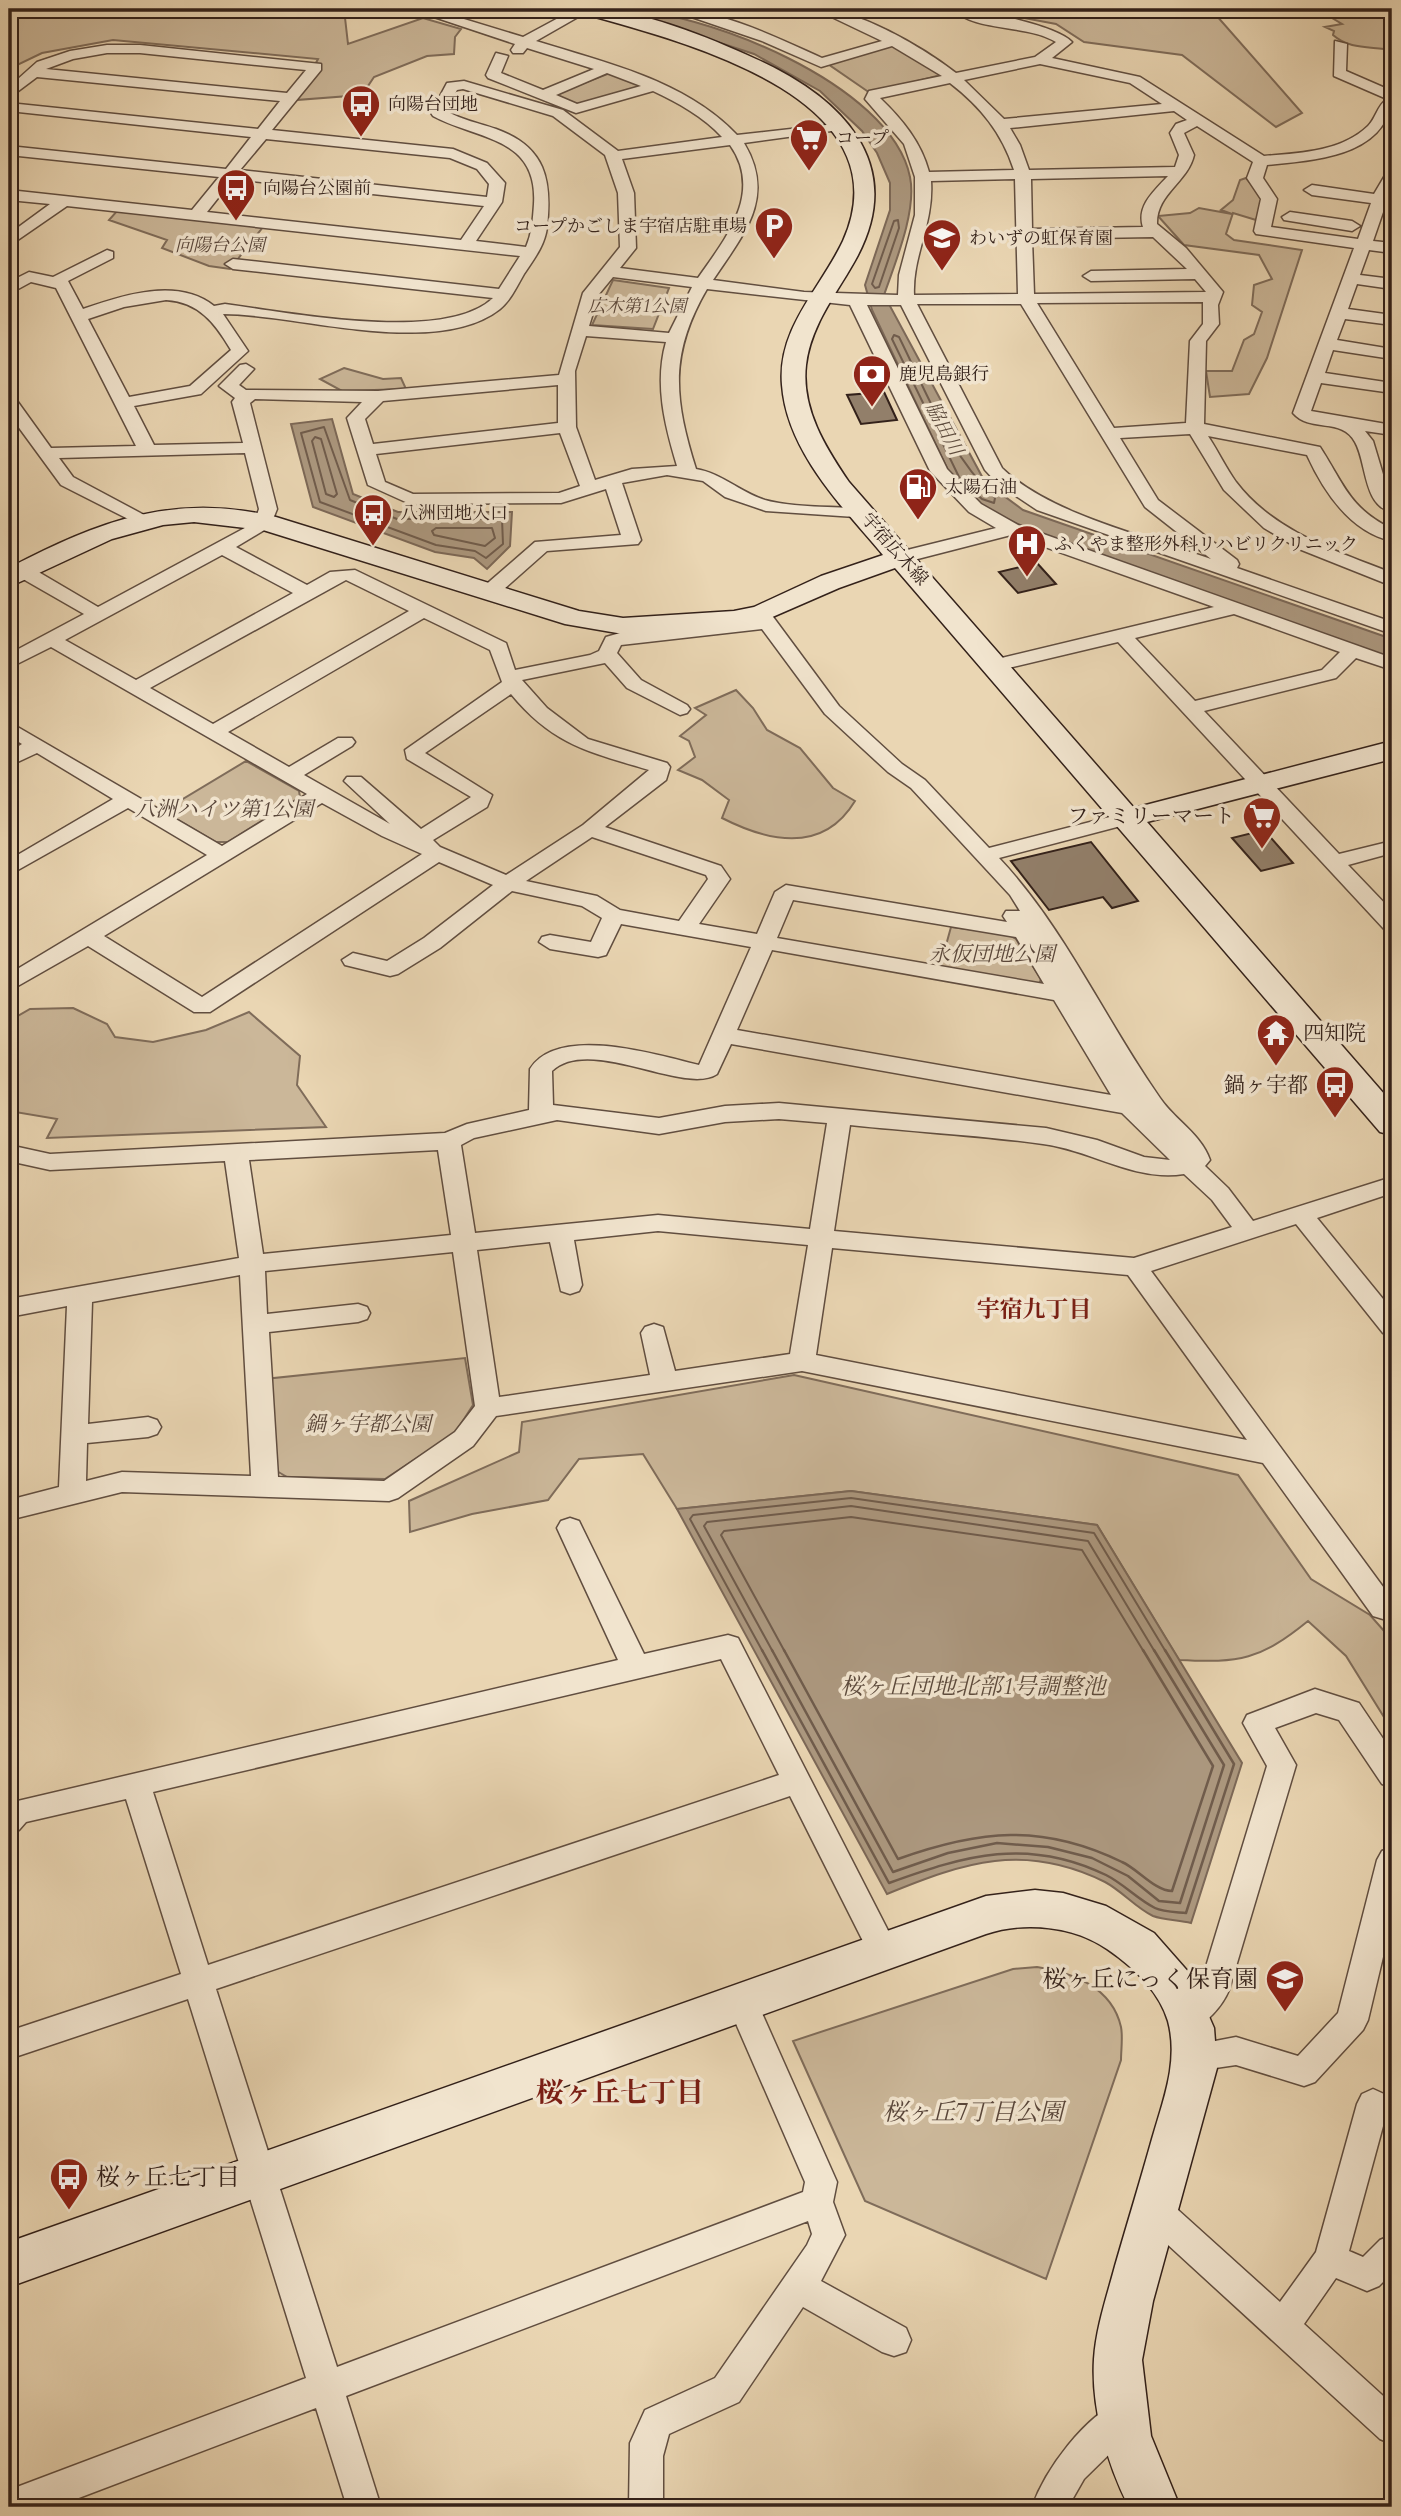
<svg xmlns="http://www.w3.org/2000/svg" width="1401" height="2516" viewBox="0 0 1401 2516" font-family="Cardo,'Noto Serif JP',serif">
<rect width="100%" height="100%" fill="#ead6b3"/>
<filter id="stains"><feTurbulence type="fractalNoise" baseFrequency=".00286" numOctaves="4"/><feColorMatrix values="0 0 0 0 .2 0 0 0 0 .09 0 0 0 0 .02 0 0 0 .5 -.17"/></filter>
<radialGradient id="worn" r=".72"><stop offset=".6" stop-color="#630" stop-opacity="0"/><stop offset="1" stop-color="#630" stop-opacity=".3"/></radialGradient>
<path fill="#cbb799" stroke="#7f6c5a" stroke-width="2" d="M9,9H344L348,44L423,18L461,29L455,37L454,54L427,56L374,77L362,95L296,100L318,59L113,40L42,53L9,69Z
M975,9H1169L1186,14L1216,15L1302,113L1276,127L1182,55L1084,42L1056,24Z
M1317,9H1392V50C1370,46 1350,50 1333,35L1334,31L1325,27L1342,24Z
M890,45L897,46L941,75L870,93L828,64Z
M610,73L641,85V87L580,105L554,97L555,94Z
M1246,178L1264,199L1256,220L1233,213L1226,234L1234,240L1302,250L1267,358L1249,394L1210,397L1206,371H1232L1244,340L1254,334L1262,312L1252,305L1254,285L1272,279L1259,255L1184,245L1158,216L1190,213L1199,208L1232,214L1221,210L1233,200L1240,180Z
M117,211L263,227L230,269L209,266L162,248L167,240L109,220Z
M613,280L669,288L653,329L592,325Z
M344,368L383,379L401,378L406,389L342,391L320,379Z
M736,690L753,708L767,730L800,748L833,788L855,801C823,854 769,842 722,818L729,800L702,780L678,770L695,757L689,741L680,736L706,715L695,708Z
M246,761L299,791L300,797L228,842H216L163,811Z
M951,927L1007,934L1016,939L1041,979L1039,984L940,967Z
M73,1008L107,1024L115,1037L153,1042L206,1030L249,1012L300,1056L297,1085L326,1127L47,1138L57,1119L9,1111V1021L30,1009Z
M465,1358L473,1405L455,1433L385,1479L287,1477L275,1470L265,1379Z
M794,1375L1238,1475L1311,1579L1370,1615L1392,1640V1730L1346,1656L1308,1621C1260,1660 1240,1663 1179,1660L1097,1525L851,1491L677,1509L643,1454L579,1459L548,1500L472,1514L410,1532L409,1501L519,1452L522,1422Z
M1037,1967C1072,1972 1112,1987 1121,2027C1123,2037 1121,2050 1121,2060L1046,2279L865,2201L793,2041L1013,1969Z"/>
<path fill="#ac987f" stroke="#7c6857" stroke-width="2" d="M616,9C700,9 891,83 910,177C917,211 895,263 884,295L985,482L1023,510L1392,639V659L1039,534L978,505L954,483L872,310L865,285L890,210V183L877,153L862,131L820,91L754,54Z
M332,419L353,494L398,512H512L510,546L487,569L474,558L435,552L313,507L291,424Z
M851,1491L1097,1525L1242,1763L1191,1923C1179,1920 1164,1920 1153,1916C1136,1908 1122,1891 1105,1882C1024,1842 965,1862 887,1894L677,1509Z"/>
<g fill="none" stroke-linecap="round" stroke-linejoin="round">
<path stroke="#705c4c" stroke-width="2" d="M898,220L899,228L879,287L875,288L872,284L894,221Z
M894,335L899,337C927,393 949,454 995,498L994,503L982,499L960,479L892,339Z
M324,427L350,500L397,519H502L503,544L486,558L475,551L436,545L320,502L301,433Z
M315,437L321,439L337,494L334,497L326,494L312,441Z
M436,528H492L495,538L485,546L434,535L432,531Z
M763,1652L690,1519L693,1515L851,1498L1094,1533L1166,1652
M773,1652L704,1526L707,1522L851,1506L1088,1541L1155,1652
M785,1652L721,1535L724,1531L851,1517L1082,1550L1144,1652"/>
<path stroke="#705c4c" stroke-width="2.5" d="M762,1650L889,1883C966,1855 1028,1837 1106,1875C1124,1884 1137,1899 1155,1908C1163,1912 1177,1912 1186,1913L1234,1764L1165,1650
M772,1650L893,1872L948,1853L997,1843L1048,1847L1092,1858L1128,1876L1159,1901L1180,1903L1224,1765L1154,1650
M784,1650L898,1859C979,1830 1042,1823 1122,1862C1138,1869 1155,1891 1172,1891L1213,1766L1143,1650"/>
</g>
<path fill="#927f6a" stroke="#33211a" stroke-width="2" d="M884,392L897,420L861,424L847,395Z
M1037,563L1056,584L1018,593L999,572Z
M1264,830L1293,863L1261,871L1232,838Z
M1091,842L1138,901L1112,908L1103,897L1049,910L1011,861Z"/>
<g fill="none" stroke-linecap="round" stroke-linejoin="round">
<g stroke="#614e40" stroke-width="3">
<path id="street" d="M410,9H431L523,37L575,9H592L536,41C606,63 685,80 737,135L844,123V129L839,130L744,143C777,198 743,235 713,280L804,292L898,295L899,275L915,215V177L904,144L865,99L869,91L942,76L892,46L821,67L762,41L668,9C720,9 775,37 822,58L882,41L815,9C855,7 924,48 956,73L1035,57L1056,42C1027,24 974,32 953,9C977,9 1056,25 1072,42L1052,58L1140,77L1264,156C1299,153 1341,152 1368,126C1376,118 1377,106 1387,99L1334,76L1335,41L1347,44L1346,71L1392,91C1392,156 1317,160 1267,165L1263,178L1277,199L1271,227L1358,239L1371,203L1312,195L1304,190L1312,185L1374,194L1387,172L1392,170V186L1373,241L1392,243V253L1369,250L1360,275L1392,279V289L1357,284L1348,309L1392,315V325L1345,319L1337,340L1392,349V359L1333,350L1325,373L1392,383V393L1321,383L1311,411L1392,425V435L1365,431L1373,441L1388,491L1392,496V512C1363,506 1367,463 1355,442C1342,417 1310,433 1293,413L1354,248L1256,234L1254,231L1261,199L1247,178L1253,162L1197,126L1184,133L1194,155C1188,182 1156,194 1157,224L1186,248L1223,292L1218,305L1219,324L1206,341L1204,424L1320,447C1344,484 1349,508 1392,529V541C1350,532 1324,492 1307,455L1208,436C1218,451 1226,468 1236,482C1274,532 1337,551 1392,573V586L1299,549L1264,528L1224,490L1190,434L1120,438L1158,500L1237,560L1239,564L1237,568L1392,622V634L1037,510L998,484L985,470L901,305H867L947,469L981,504L1018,525L1392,658V670L1356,658L1336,678L1204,711L1339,854L1392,841V853L1348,865L1392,911V931L1384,929L1118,642L996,671L989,669L986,665L989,661L1214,607L1011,535L902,563L895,561L893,557L895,553L996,528L969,512L930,471L850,305L707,289C669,354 674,399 696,469C721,473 740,492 765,500C793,508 835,506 864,509L873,514L870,518L766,511L725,497L703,481L667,475L622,483L641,540L638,544L547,551L496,596H482L480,592L482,588L535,542L621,535L606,489L561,503L410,504L368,485L347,418L362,402L255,399L250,403L277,509L273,519L276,523L236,547L307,585L330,572L355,570L506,643L515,670L590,655L599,651L606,637L627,631L740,622L755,619L752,614L754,610H768L839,706L902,764L925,780L989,848L1129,812L1136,814L1139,818L1136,822L999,858C1065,928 1105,1020 1160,1098C1175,1120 1201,1134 1210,1160L1205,1166L1228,1188L1253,1221L1392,1177V1193L1317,1218L1392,1310V1336L1383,1333L1296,1224L1151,1271L1389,1595L1392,1594V1616L1383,1619L1373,1616L1263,1463L802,1371L496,1416L473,1446L398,1498L389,1501L122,1492L9,1520V1500L59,1487L67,1306L9,1317V1299L239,1258L225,1161L50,1170L9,1161V1145L50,1154L445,1133L467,1124L529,1110L530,1069C558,1024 657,1055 699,1065L751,947L621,924L606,955L598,957L550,949L539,942L542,937L550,935L591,942L602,918L582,906L512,891L440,948L398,974L390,976L345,965L342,960L353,953L387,961L424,938L493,885L439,862L210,1012H194L88,946L9,991V974L207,855L128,808L9,875V860L113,799L37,753L9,766V752L22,744L9,736V722L222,846L307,794L51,647L9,668V654L84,614L16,575L14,571L16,567H30L98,607L254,523L259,509L245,453L59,458L73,477L146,516L149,520L140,525L61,485L9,414V397L15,398L51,448L136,446L56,288L31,282L9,294V282L29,272L53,277L107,250L113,252V258L68,281L83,309C123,295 178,277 214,306L225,304C288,312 445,344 493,298L233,269L225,264L233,259L499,289L520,256L67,206L9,246V234L50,204L9,200V190L192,210L219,177L9,155V146L226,169L251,137L9,111V103L258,129L280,101L37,77L9,98V87L37,62L70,51L107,45H140L321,64V70L272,130L453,149L487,163L505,183L502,202L476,241L526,247C532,233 533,219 534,204C538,136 477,140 433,116L431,113L447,83L464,81L563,110L618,151L722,137C703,116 678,103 653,91L576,113L488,78L486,75L496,53L508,56L501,73L543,90L594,69L527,48L523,53H513L511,50L515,44ZM107,53H140L306,70L287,93L46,69L73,59ZM1040,64L1130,83L1162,104L1004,119L964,80ZM607,73L641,86L577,104L556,95ZM950,83C981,107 1002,133 1014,170L929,172C921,142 902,119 880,98ZM463,89L553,116L605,155L618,193L620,247L583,293L559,375L378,391L246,390L239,385L254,369L246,364L240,365L219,386L235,398L232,402L243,443L154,445L134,406L201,394L248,351L223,314C297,314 436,359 500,309C511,300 517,286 524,274C534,259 545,245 547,227C552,180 546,147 496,129C479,123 462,120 446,111L457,90ZM1174,111L1187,120L1176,124L1170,133L1179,155L1175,167L1029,170L1020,145L1010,128ZM266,139L450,158L477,169L489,184L487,197L240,170ZM730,145C764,193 725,239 698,278L620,268L636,248L634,193L622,159ZM1168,176C1155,190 1136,206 1143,227L1032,229L1031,179ZM233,179L484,206L461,240L207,212ZM1015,179L1018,294L914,295C912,256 934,224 931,181ZM1153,237L1187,269L1091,271L1083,276L1091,281L1195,279L1206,292L1034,294L1032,239ZM613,277L692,287L669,333L589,326L599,294ZM166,300C199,302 215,323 231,350L190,386L129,397L88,319L124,307ZM1203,302V324L1190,341L1186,423L1114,428L1037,303ZM917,304H1021L1145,507L1211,559C1148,537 1049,514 1002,468ZM586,336L666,342C654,384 665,426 677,466L632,469L595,480L576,427L575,371ZM558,385V423L373,444L365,419L383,401ZM560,433L580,486L559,493L413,494L385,482L376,454ZM222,555L293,593L136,680L65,640ZM346,580L409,611L213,724L150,688ZM1234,614L1340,652L1322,670L1195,701L1135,638ZM424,618L490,650L502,682L405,750L407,759L471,797L421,829L361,777H347L344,781L390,824L304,775L352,746L355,742L352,738H338L289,767L228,732ZM762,629L825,714L888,772L911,788L1010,895L1020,911H1006L1003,916L1007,922L786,885L775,892L757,934L699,924L730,879L721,866L605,827L666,780L670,767L667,763L588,739L547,708L522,680L605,663L627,688L680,715L687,713L690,709L687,705L641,680L617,653L621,645ZM511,694C553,745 589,752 649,770L583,825L506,875L440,847L433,840L487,807L492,795L425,753ZM322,803L382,836L422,854L202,997L104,936ZM592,837L706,875L708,879L679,921L620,910L597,896L526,881ZM793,900L1016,937L1044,984L777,938ZM772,950L1054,1000L1111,1095L737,1030ZM731,1044L1122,1113L1170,1160L1144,1157L1097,1140L1046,1128L779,1103L725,1106L659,1118L553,1105L552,1071C590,1035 685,1096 717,1074ZM779,1119L827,1123L810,1229L658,1215L475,1233L461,1145L474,1138L557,1120L659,1134L725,1122ZM850,1125C914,1132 979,1135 1043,1144C1091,1150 1135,1182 1184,1174L1212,1200L1232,1227L1134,1258L834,1231ZM438,1150L451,1235L263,1254L249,1160ZM658,1231L808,1245L790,1354L675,1371L663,1327L654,1324L645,1327L641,1333L650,1375L499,1397L477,1250L550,1242L561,1291L570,1294L579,1291L582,1285L574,1240ZM832,1248L1128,1275L1247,1440L816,1355ZM453,1252L475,1406L455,1432L384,1481L278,1477L269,1332L358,1322L367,1319L370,1313L367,1307L358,1304L267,1314L265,1271ZM240,1275L251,1476L122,1472L86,1481L87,1443L148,1437L157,1434L161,1427L157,1420L148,1417L88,1424L92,1302Z
M1290,212L1352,221L1360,226L1352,231L1284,220L1282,217Z
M570,1518L579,1521L644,1654L728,1635L738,1638L899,1952L895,1961L884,1965L873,1961L790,1796L216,1989L337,2367L803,2192L805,2182L727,2003L731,1993L742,1989L753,1993L837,2182L833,2202L845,2235L821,2281L906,2328L911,2340L906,2352L894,2356L882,2352L803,2307L739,2402L669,2434L663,2456V2507H629L630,2443L645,2410L715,2378L807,2245L812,2234L808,2221L346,2396L381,2507H347L316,2408L55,2507H9V2490L306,2378L188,1999L9,2059V2031L181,1974L126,1799L26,1822L19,1830L9,1833V1803L618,1660L557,1528L561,1521ZM721,1659L779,1775L208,1965L153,1792Z
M1315,1689L1359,1703L1392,1752V1787L1382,1784L1339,1720L1316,1713L1275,1728L1296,1765L1229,1990C1222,2007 1206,2024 1189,2031L1178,2027L1174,2017L1178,2007L1201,1983L1267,1766L1243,1723L1247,1715Z
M1392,1847V1919L1368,2020L1363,2030L1315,2082L1304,2086L1236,2065L1195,2071L1184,2067L1179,2057L1184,2047L1236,2037L1298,2056L1338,2013L1377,1860L1382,1851Z
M1373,2089L1384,2094L1389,2104L1349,2251L1363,2257L1380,2240L1392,2235V2273L1379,2286L1367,2291L1336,2278L1304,2324L1392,2404V2444L1380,2439L1143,2222L1139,2211L1143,2200L1155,2196L1167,2200L1280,2302L1316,2252L1357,2104L1362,2094Z
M1123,2400L1135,2405L1140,2417L1135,2429L1084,2479L1068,2507H1032C1045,2470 1085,2415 1123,2400Z"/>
</g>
<g stroke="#33211a" stroke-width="3">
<path id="secondary" d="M578,9C634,6 705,36 756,59C838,96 907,160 858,255C839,291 811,323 806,365C801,409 826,448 849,482L1134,808L1392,741V759L1147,822L1392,1103V1135L1380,1132L895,568L839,588L761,622L734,627L623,634L565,624L263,530L194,522L163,525L112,539L9,587V568C99,521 174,492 276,517L579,611L623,618L734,611L754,607L821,576L883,555C842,506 787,452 782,385C777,328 821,288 843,241C908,96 677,40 581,13Z
M1035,1890L1063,1893L1106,1906L1154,1933L1191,1975L1214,2028L1217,2068L1153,2301L1142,2360L1151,2436L1180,2507H1129C1107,2464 1091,2408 1094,2359C1096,2328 1107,2296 1115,2266C1127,2224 1140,2182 1152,2139C1163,2100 1179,2062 1168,2021C1159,1991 1132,1966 1107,1949C1074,1926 1024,1921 986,1934L9,2287V2242L986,1896Z"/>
</g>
<use href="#street" fill="#f1e4ce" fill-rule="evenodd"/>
<use href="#secondary" fill="#f1e4ce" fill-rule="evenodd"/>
</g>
<defs>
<g id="bus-pin" transform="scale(2.0125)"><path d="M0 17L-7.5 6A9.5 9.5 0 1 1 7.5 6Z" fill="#8f2418" stroke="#f1e4ce"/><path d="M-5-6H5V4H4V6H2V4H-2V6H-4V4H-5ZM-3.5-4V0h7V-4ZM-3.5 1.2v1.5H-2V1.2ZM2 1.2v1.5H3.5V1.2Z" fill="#fff"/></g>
<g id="supermarket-pin" transform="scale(2.0125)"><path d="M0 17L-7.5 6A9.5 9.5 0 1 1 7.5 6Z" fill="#8f2418" stroke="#f1e4ce"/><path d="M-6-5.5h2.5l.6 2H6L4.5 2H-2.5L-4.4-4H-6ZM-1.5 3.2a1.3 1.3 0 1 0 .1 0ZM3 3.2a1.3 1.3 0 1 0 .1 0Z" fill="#fff"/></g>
<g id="parking-pin" transform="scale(2.0125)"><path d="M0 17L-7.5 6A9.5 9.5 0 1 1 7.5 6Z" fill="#8f2418" stroke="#f1e4ce"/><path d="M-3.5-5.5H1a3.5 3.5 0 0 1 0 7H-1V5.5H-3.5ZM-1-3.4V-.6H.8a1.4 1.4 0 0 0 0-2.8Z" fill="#fff"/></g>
<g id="school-pin" transform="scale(2.0125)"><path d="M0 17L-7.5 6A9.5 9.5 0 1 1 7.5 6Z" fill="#8f2418" stroke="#f1e4ce"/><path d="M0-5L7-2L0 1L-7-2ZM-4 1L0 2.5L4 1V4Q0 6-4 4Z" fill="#fff"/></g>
<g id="bank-pin" transform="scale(2.0125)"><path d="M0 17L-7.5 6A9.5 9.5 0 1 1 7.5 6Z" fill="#8f2418" stroke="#f1e4ce"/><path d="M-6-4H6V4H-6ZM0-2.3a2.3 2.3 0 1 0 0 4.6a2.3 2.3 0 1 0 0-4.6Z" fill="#fff"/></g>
<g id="fuel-pin" transform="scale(2.0125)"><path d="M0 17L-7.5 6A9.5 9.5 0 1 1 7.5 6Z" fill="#8f2418" stroke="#f1e4ce"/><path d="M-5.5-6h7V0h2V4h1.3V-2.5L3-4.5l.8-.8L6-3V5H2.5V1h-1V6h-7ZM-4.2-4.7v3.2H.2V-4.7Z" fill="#fff"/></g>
<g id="hospital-pin" transform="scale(2.0125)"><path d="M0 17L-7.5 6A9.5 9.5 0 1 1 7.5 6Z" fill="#8f2418" stroke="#f1e4ce"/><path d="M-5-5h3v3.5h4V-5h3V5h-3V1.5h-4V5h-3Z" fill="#fff"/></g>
<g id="temple-pin" transform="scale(2.0125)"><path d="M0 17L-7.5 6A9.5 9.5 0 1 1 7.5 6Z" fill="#8f2418" stroke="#f1e4ce"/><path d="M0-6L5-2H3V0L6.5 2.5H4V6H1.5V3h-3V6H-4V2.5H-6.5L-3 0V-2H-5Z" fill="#fff"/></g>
</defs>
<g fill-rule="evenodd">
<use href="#bus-pin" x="361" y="104"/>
<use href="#supermarket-pin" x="809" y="138"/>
<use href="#bus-pin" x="236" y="188"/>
<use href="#parking-pin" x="774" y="226"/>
<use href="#school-pin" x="942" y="238"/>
<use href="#bank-pin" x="872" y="374"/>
<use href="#fuel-pin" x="918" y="487"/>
<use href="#bus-pin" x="373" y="513"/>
<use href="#hospital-pin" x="1027" y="544"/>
<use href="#supermarket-pin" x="1262" y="816"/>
<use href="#temple-pin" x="1276" y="1033"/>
<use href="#bus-pin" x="1335" y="1085"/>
<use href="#school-pin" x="1285" y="1979"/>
<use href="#bus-pin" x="69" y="2177"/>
</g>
<g text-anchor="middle" stroke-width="7" stroke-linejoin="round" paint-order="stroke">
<g font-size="18" fill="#33211a" stroke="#f1e4ce" text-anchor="start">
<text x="388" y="110">向陽台団地</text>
<text x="836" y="144">コープ</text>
<text x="263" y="194">向陽台公園前</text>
<text x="747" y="232" text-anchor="end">コープかごしま宇宿店駐車場</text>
<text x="969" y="244">わいずの虹保育園</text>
<text x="899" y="380">鹿児島銀行</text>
<text x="945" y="493">太陽石油</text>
<text x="400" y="519">八洲団地入口</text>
<text x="1054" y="550">ふくやま整形外科リハビリクリニック</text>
</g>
<g font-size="18" font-style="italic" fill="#59463a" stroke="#f1e4ce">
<text x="220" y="251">向陽台公園</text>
<text x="637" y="312">広木第1公園</text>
</g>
<g font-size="18" fill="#33211a" stroke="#f1e4ce">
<text transform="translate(895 549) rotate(48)" y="6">宇宿広木線</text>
</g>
<g font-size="19" font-style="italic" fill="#5d4b3d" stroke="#f1e4ce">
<text transform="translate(945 428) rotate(62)" y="7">脇田川</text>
</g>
<g font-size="21" font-style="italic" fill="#59463a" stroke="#f1e4ce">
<text x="224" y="816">八洲ハイツ第1公園</text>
<text x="992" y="961">永仮団地公園</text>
<text x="368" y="1431">鍋ヶ宇都公園</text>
</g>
<g font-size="21" fill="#33211a" stroke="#f1e4ce" text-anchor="end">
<text x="1235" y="823">ファミリーマート</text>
<text x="1303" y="1040" text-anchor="start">四知院</text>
<text x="1308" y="1092">鍋ヶ宇都</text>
</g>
<g font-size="23" font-weight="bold" fill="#7a1f14" stroke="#f1e4ce">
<text x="1034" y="1317">宇宿九丁目</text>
</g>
<g font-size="23" font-style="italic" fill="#5d4b3d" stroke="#f1e4ce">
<text x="973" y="1694">桜ヶ丘団地北部1号調整池</text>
</g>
<g font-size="24" fill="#33211a" stroke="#f1e4ce" text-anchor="end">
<text x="1258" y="1987">桜ヶ丘にっく保育園</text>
<text x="96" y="2185" text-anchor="start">桜ヶ丘七丁目</text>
</g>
<g font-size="24" font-style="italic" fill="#59463a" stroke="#f1e4ce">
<text x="973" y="2120">桜ヶ丘7丁目公園</text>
</g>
<g font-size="28" font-weight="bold" fill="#7a1f14" stroke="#f1e4ce">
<text x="620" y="2102">桜ヶ丘七丁目</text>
</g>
</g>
<rect width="1401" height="2516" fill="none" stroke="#ead6b3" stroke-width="35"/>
<rect x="10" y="10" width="1380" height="2495" fill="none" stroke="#33211a" stroke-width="3.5"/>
<rect x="18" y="18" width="1366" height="2481" fill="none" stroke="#33211a" stroke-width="2"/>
<rect width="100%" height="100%" filter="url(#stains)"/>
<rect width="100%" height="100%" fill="url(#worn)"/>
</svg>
